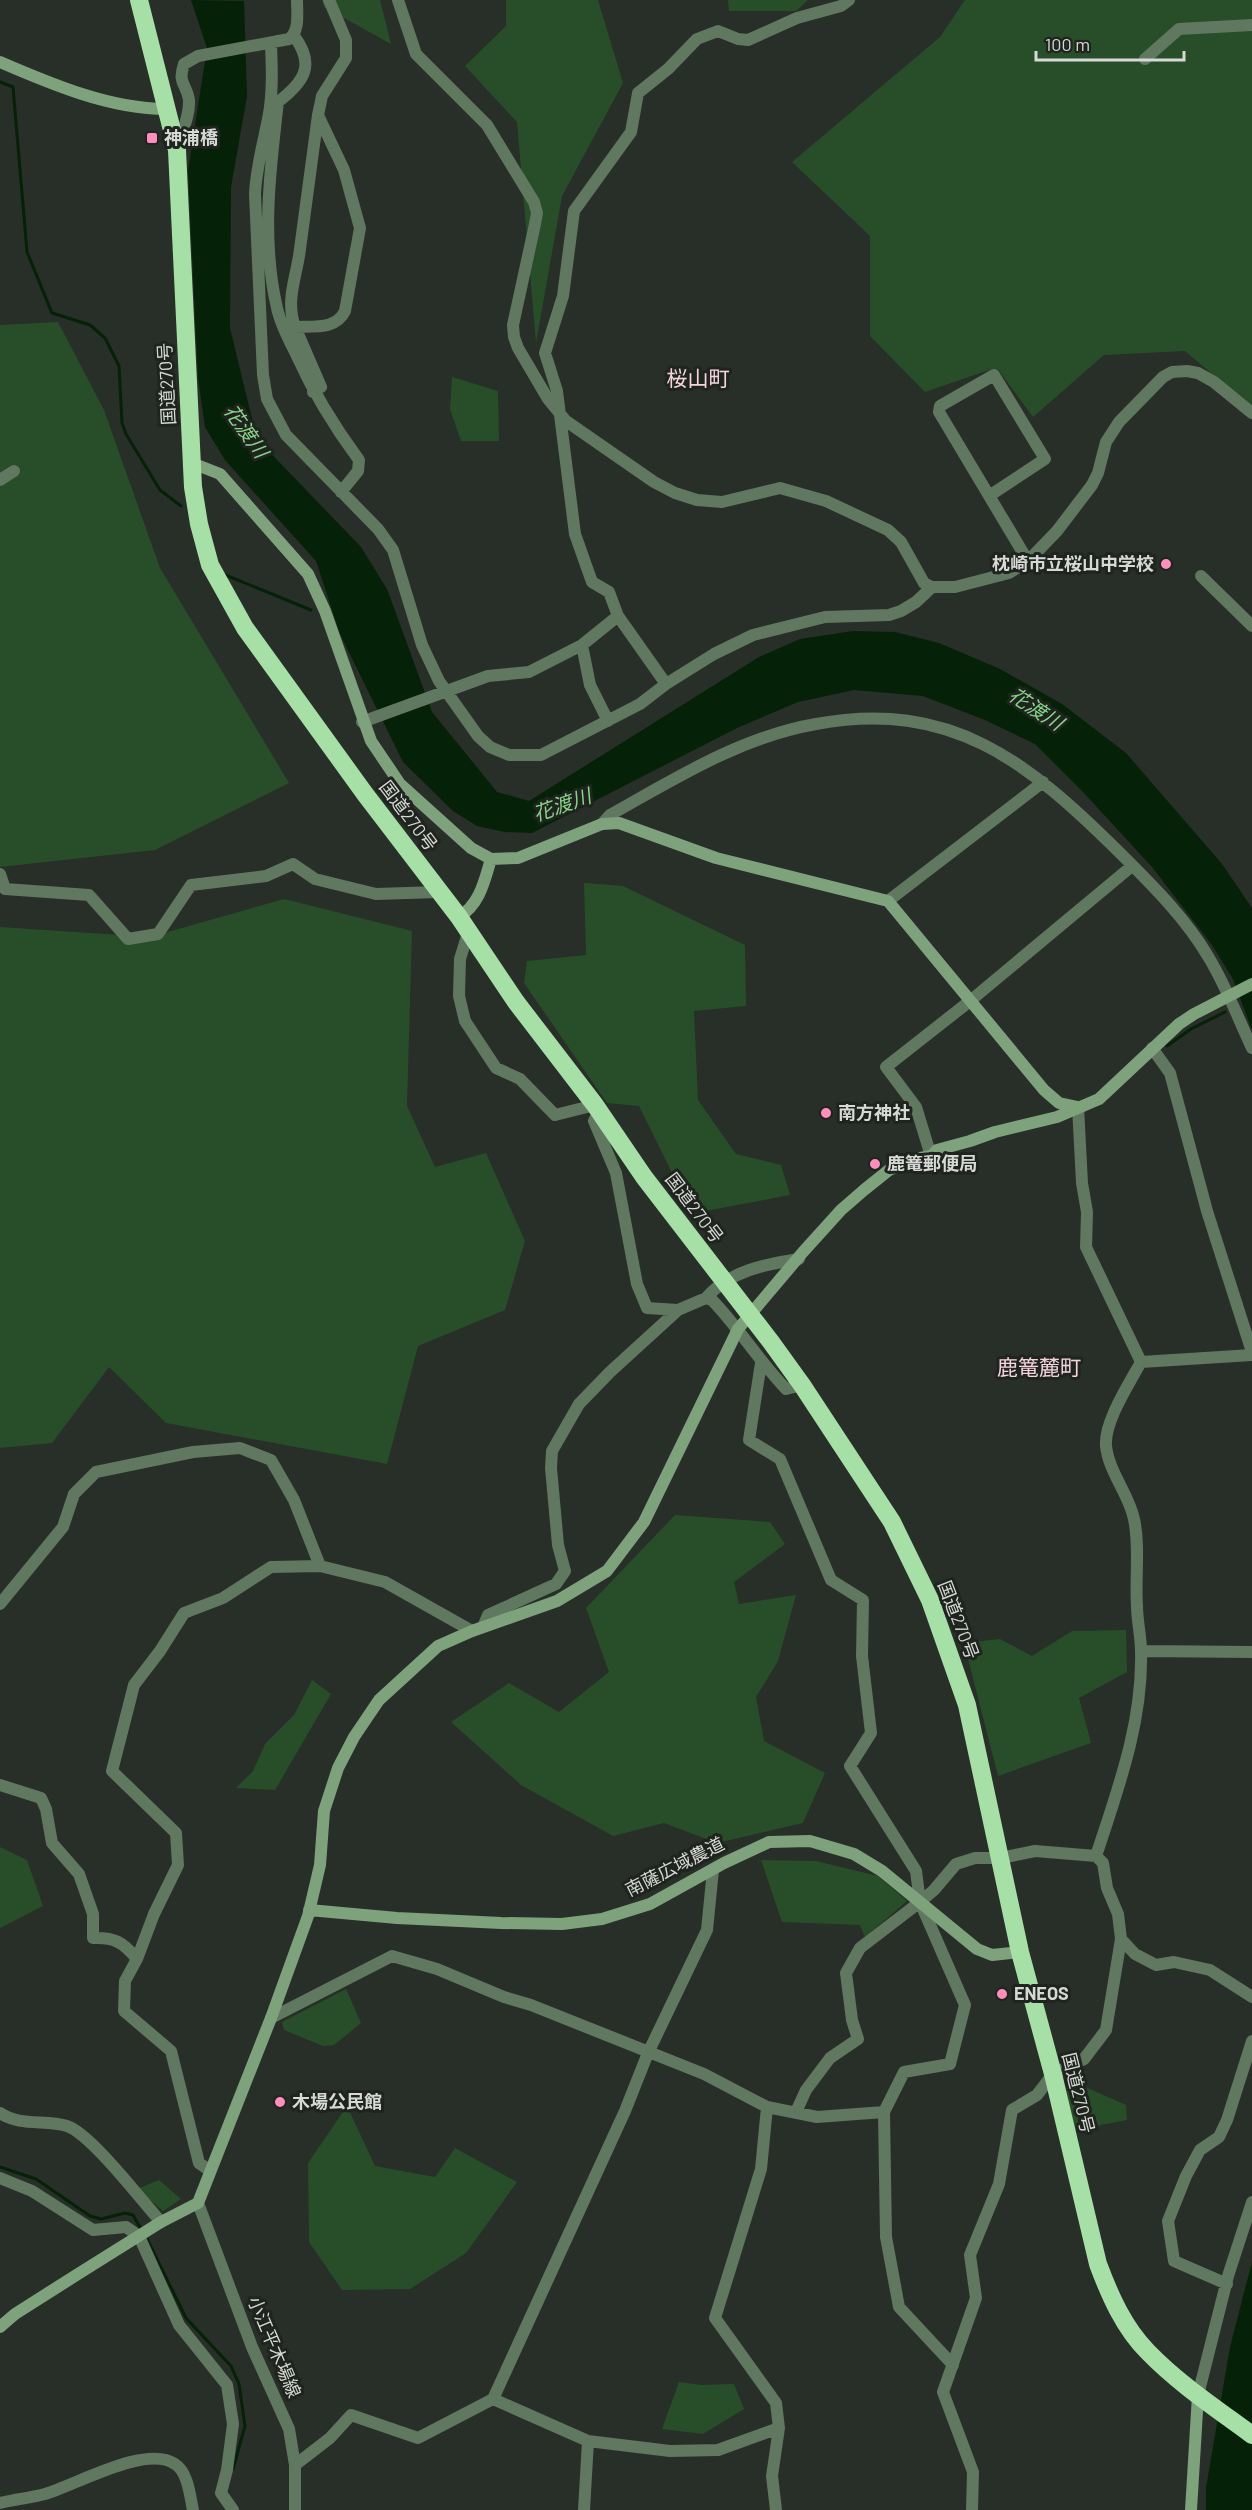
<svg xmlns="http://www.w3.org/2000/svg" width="1252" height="2510" viewBox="0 0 1252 2510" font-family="Barlow,'Noto Sans JP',sans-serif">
<rect width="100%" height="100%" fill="#282e28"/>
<path fill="#284e29" d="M322,0H380L391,44L324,7Z
M506,0H598L623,83L562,196L536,343L517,122L465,66L506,26Z
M728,0H808L796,11H729Z
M965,0H1252V408L1185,351L1104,355L1033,417L999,371L992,369L925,392L870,336V236L792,162L940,37Z
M58,322L104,410L160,568L289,783L155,850L0,867V325Z
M452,377L498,391L499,441H461L450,409Z
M584,883L623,886L745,945L746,1006L694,1011L698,1100L736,1154L781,1165L790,1195L700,1212L686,1188L682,1193L639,1106L607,1103L524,983L527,961L586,955Z
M284,899L412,931L407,1106L435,1167L486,1153L525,1241L505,1310L418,1346L387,1464L166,1423L109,1367L52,1443L0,1448V927L150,937Z
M675,1515L770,1522L785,1544L734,1582L739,1604L796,1595L778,1661L756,1697L764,1741L825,1773L803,1823L717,1843L664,1823L613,1836L521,1785L451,1722L509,1683L559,1712L609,1672L586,1608Z
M1126,1630L1127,1672L1079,1698L1091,1743L998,1776L964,1643L1000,1639L1032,1656L1072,1631Z
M312,1680L331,1694L275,1790L236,1788L253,1771L265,1744L294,1715Z
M0,1847L27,1860L43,1906L0,1928Z
M761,1860L816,1861L878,1876L907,1901L865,1937L860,1925L782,1922Z
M346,1989L361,2023L334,2045L323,2046L284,2030L282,2022Z
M1066,2087H1085L1126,2105L1127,2120L1075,2130Z
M347,2106L375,2166L435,2177L455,2148L517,2182L466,2253L410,2289L342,2290L309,2242L308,2163Z
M159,2180L181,2199L163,2211L137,2189Z
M679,2382L702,2385L734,2384L744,2409L703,2434L662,2429Z"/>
<path fill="#052107" d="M191,0L244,1L247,96L231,187L230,328L257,439L361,547L387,589L432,712L497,792L529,801L759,657L800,639L853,631L895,632L939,643L1000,669L1062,704L1126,753L1222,864L1252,908V1030L1233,979L1212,945L1152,867L1084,793L1035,744L985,720L923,696L854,690L798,702L737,728L532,833L505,832L477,826L453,811L403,762L340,634L316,561L225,460L205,427L198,378L188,171L207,48Z
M1252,2262V2510H1206V2488L1230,2347Z"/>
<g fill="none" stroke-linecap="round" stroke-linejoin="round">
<path stroke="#052107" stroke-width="3" d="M0,82L13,87L27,252L52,313L90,325L105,338L119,366L122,423L126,434L160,490L181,506
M223,574L311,610
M1167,1046L1191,1029L1225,1012
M0,2167L36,2179L90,2216L101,2219L125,2213L133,2215L142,2231
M147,2239L186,2318L231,2366L239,2384L245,2426L233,2469"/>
<path stroke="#607760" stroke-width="12" d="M398,0L416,54L487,125L534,202L537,213L535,224L513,325L514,337L518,348L548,399L566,421L654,482L675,493L697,500L722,502L780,488L826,501L888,530L901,542L924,583L932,587H955L1009,573L1028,561L1057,531L1092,485L1098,473L1106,442L1119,422L1163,377L1172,372L1187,371L1198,373L1214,382L1252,413
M294,36C316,65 304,82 278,102C270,170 261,240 277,308C280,323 289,340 296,354C314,394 333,425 359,460L358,471L341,492
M271,44C272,69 273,94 268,119C263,144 256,169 255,194L263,375L267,399L286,435L378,529L393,550L422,645L439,681L478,736L490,747L509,755H541L640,704L666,684L714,654L753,635L825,617L889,615L901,611L916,602L932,587
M1145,59L1179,29L1252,25
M318,115L344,170L360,228L345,311C336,330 314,326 295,327C285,299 297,276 300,249C306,205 312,160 318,115L322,96L346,58V40L329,0
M178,146C182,132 190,115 189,100C187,84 177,84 184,64L198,56L289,39C300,31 297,13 297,0
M295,327L321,387L313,392
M0,480L14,471
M989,496L1045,459L994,375L940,406L939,412L1028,561
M1201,576L1252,626
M582,645L590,685L608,721
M666,684L618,616L609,592L592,582L575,534L557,391L545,353L563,296L574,211L631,132L638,93L668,69L697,39L718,31L738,39L748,40L797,18L841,6L849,0
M362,722L488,676L529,672L582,645L618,616
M602,824L610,815C676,778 741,737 816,724C951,699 1028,762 1118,851C1150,883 1186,918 1209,958C1226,986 1238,1018 1252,1048
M0,874L5,889L89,895L128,939L158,934L191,885L266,876L293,864L315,879L376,894L438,892
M888,901L1043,782
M468,933L460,959L459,996L465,1021L496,1068L520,1079L555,1115L595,1105
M1152,1048L1170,1073L1207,1211L1252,1352
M1078,1107L1082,1183L1087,1212L1086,1247L1141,1362C1129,1384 1104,1422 1106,1446C1109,1473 1129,1494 1134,1519C1140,1546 1135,1578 1137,1606C1137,1621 1141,1636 1141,1651C1143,1722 1118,1789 1096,1856
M599,1111L594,1121L616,1173L637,1284L647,1308L678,1310
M931,1156L916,1107L886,1067L970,1001L1132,866
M706,1298C729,1271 766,1264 799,1259
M1141,1362L1252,1355
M761,1363L749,1440L780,1459L831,1580L863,1600L862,1656L871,1733L850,1766L916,1871L920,1902L965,2005L950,2064L904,2072L884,2112L886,2237L899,2307L953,2365
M0,1604L63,1527L74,1494L96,1472L193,1452L240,1448L271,1460L294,1500L320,1566
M483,1627L488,1615L556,1584L565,1571L558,1545L551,1468L552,1451L579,1404L610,1372L678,1310L706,1298L712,1300C739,1328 759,1361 786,1389L802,1385
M1141,1651L1252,1652
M0,1785L41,1798L46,1809L52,1843L79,1874L93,1914V1938C114,1937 123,1942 137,1959
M271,2018L392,1956L437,1969L504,1997L531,2005L704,2074L767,2107L817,2117L884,2112
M767,2107L761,2169L715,2318L776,2403L779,2428L772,2476L776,2510
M796,2112L806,2090L830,2058L858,2039L852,2020L846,1973L860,1948L920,1902L934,1890L956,1864L975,1858H1001L1035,1851L1096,1856L1103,1863L1107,1888L1118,1914L1121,1939L1135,1954L1156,1965L1174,1962L1210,1970L1252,1997
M0,2113C20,2127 46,2119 67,2126C91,2134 142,2201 161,2222
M209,2170L199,2163L171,2051L124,2011L125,1981L137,1959L154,1914L178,1865L176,1833L112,1771L134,1685L160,1651L184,1613L223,1598L271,1567L320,1566L385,1582L472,1631
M0,2178L32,2191L93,2230L126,2227L139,2236L179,2325L227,2385L233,2424L227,2470L221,2493L233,2510
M198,2203L252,2347L289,2429L295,2465V2510
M1227,2284L1174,2261L1168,2221L1186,2176L1200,2150L1219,2137L1227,2120L1252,2041
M1198,2395L1228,2276L1252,2202
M493,2399L588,2441L670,2451L718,2450L779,2428
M295,2465L330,2438L351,2415L418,2438L493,2399L625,2111L648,2053L707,1930L713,1870
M0,2503C15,2499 31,2498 45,2494C76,2485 146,2444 175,2464C188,2472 190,2496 193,2510
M584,2510L588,2441
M972,2510L973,2472L943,2392L976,2298L970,2255L999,2184L1012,2110L1037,2095L1053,2074L1084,2059L1106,2030L1121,1939"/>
<path stroke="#7da27c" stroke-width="12" d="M0,62C51,84 110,109 166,109
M192,463L220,474L308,574L325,611L371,741L400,784L471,848L491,859L518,858L602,824L619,823L716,858L888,901L1044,1090L1059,1103L1078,1107
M459,917C480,904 484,882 491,859
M309,1910L397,1918L501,1923L562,1924L602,1919L650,1904L724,1863L769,1842L810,1841L854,1854L882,1871L977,1949L992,1955L1020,1952
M0,2327L15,2314L78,2274L161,2222L198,2203L271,2018L308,1916L320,1865L324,1811L338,1768L354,1737L379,1700L438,1646L472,1631L557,1601L607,1571L644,1522L738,1329L803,1252L841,1210L864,1190L889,1170L910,1160L931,1156L937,1150L970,1141L995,1132L1057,1117L1099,1099L1179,1024L1194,1014L1252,984
M1191,2510L1198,2395"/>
<path stroke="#a7e0a6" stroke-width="18" d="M139,0L177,150L193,487L199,524L210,565L245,628L365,794L459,917L516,1002L595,1105L644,1177L771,1342L802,1385L892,1522L930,1600L967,1705L1020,1952L1053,2074L1098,2264C1110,2296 1124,2328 1148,2352C1179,2384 1217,2409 1252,2435"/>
</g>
<g fill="#fe8ebd" stroke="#1f241e" stroke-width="2">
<rect x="146" y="132" width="12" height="12" rx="3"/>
<circle cx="1166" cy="564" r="6"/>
<circle cx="826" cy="1113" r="6"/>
<circle cx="875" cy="1164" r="6"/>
<circle cx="1002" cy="1994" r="6"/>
<circle cx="280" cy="2102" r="6"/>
</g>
<g text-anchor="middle" stroke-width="6" stroke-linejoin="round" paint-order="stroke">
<g font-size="18" font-weight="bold" fill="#d6d9d5" stroke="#1f241e" text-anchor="start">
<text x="164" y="144">神浦橋</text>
<text x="1154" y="570" text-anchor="end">枕崎市立桜山中学校</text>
<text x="838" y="1119">南方神社</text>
<text x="887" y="1170">鹿篭郵便局</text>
<text x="1014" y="2000">ENEOS</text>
<text x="292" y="2108">木場公民館</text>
</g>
<g font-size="18" fill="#d6d9d5" stroke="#1f241e">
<text transform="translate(167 384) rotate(-93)" y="6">国道270号</text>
<text transform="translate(408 816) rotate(53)" y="6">国道270号</text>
<text transform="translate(694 1208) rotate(53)" y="6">国道270号</text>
<text transform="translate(958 1620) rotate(69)" y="6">国道270号</text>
<text transform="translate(675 1867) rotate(-27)" y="6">南薩広域農道</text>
<text transform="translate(1078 2093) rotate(76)" y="6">国道270号</text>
<text transform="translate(274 2347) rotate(67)" y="6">小江平木場線</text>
</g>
<g font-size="20" font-style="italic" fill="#88d488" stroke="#1f241e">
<text transform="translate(246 431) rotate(55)" y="7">花渡川</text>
<text transform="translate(1036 709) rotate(33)" y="7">花渡川</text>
<text transform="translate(562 805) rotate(-19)" y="7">花渡川</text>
</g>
<g font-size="21" fill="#f5d4e0" stroke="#1f241e">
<text x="698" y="386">桜山町</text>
<text x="1039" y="1375">鹿篭麓町</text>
</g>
</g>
<path d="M1036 51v9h148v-9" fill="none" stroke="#d6d9d5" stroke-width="3"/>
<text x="1045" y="51" font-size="18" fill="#d6d9d5" stroke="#1f241e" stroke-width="4.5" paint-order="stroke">100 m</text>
</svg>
